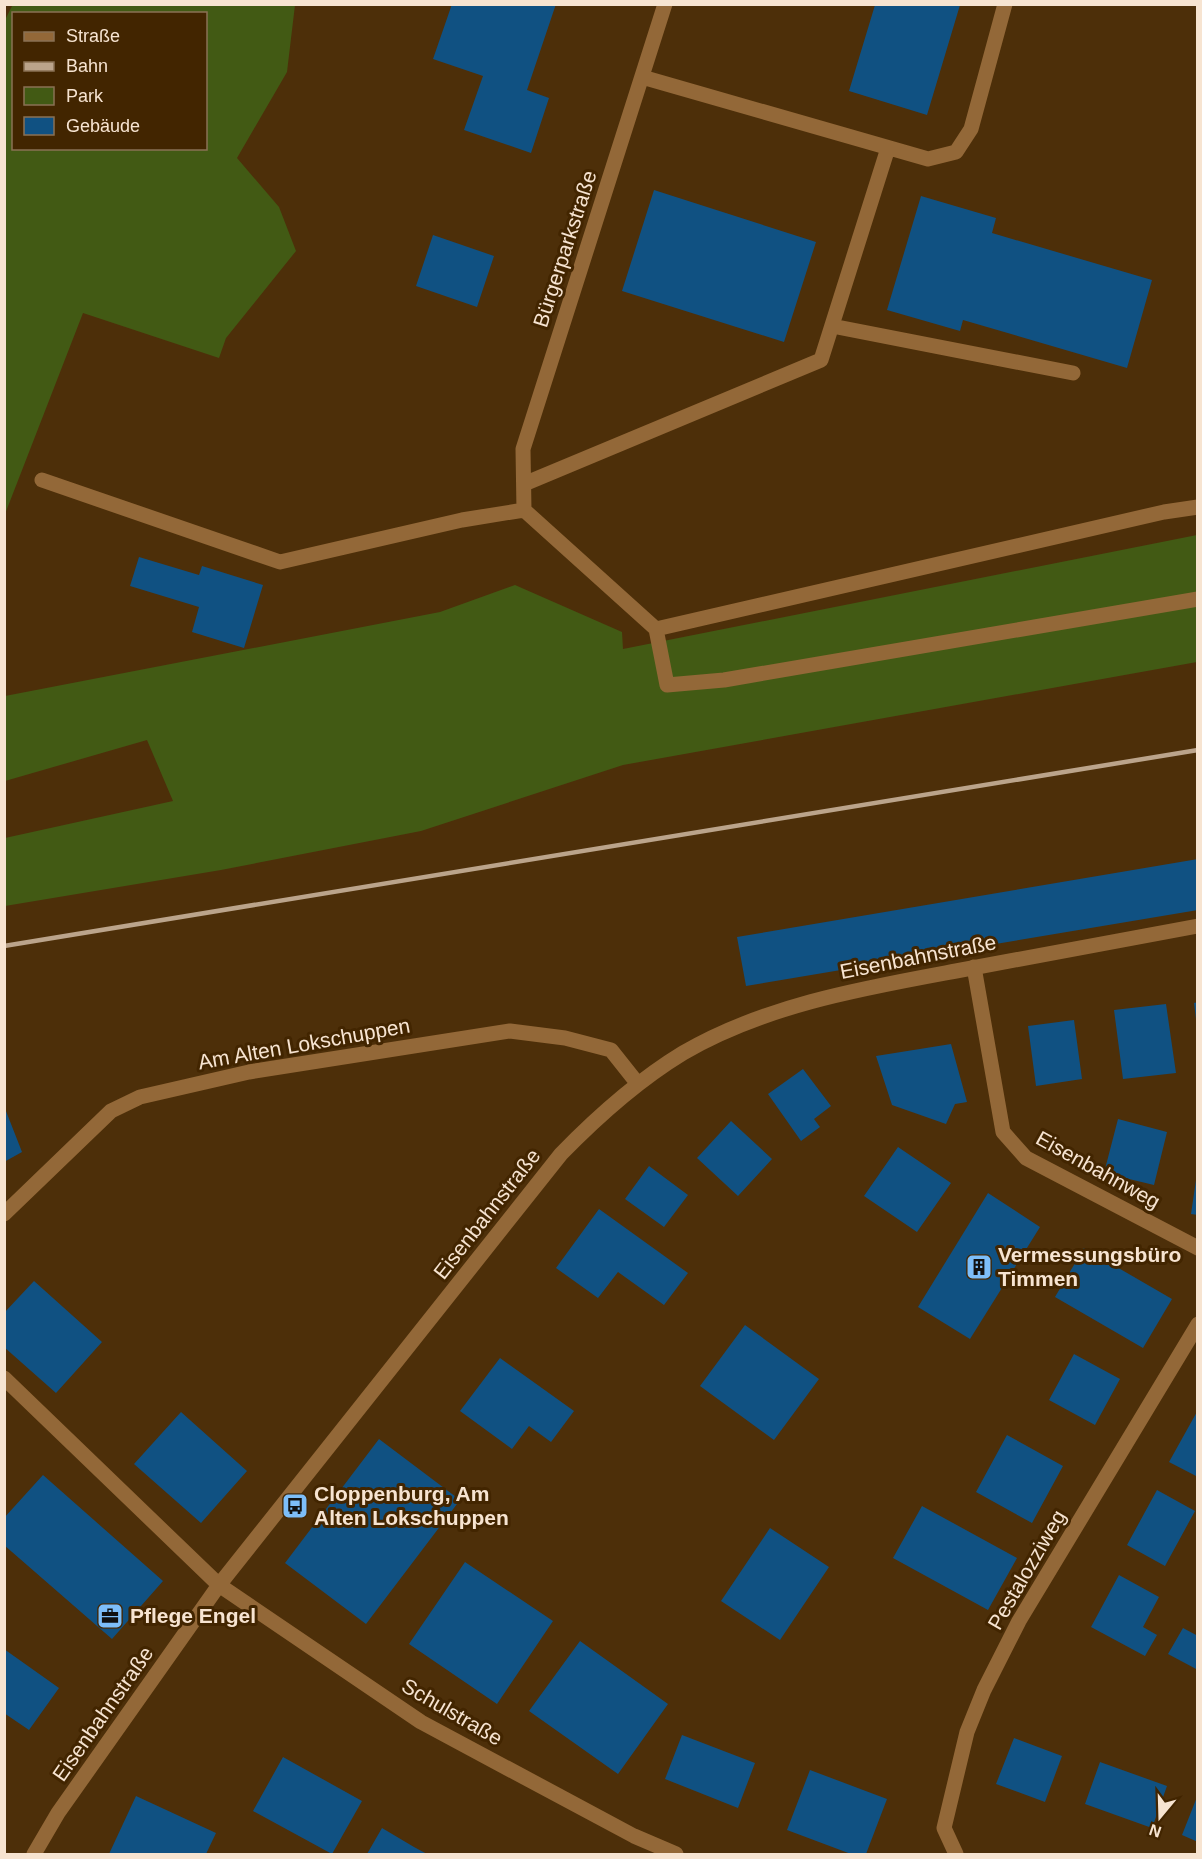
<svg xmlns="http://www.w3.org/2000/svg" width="1202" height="1859" viewBox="0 0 1202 1859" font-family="Arial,sans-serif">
<rect width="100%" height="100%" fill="#4d2f09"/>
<path fill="#425a14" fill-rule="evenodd" d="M13,4L295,5L287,72L237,158L279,207L296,251L226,338L219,358L83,313L5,514L4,22ZM14,14H206V148H14Z
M1197,535V662L623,765L421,831L221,870L5,906V838L173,801L147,740L5,781V696L440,612L515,585L622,632L623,649Z"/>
<path fill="#105182" d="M452,4H556L527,90L549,98L531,153L464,130L483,76L433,59Z
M875,5H960L927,115L849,91Z
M654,190L816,242L784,342L622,291Z
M921,196L996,218L992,233L1152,280L1127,368L963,320L960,331L887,310Z
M433,235L494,256L477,307L416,286Z
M139,557L199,575L202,566L263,585L244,648L192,632L199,607L130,586Z
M1198,859V910L746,986L737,937Z
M1198,1002V1019H1196L1194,1003Z
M1166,1004L1176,1073L1123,1079L1114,1010Z
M1074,1020L1082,1079L1036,1086L1028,1026Z
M951,1044L967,1102L955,1104L946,1124L892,1105L876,1056Z
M803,1069L831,1106L814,1119L820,1127L801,1141L768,1094Z
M4,1106L22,1152L4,1162Z
M1118,1119L1167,1132L1154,1185L1104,1173Z
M731,1121L772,1159L738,1196L697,1158Z
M898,1147L951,1183L917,1232L864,1196Z
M649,1166L688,1195L664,1227L625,1199Z
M1196,1180H1198V1215L1191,1214Z
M988,1193L1040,1227L970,1339L918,1307Z
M599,1209L688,1273L664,1305L618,1272L598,1298L556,1268Z
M1084,1248L1172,1299L1143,1348L1055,1297Z
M34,1281L102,1342L56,1393L4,1347V1313Z
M745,1325L819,1379L774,1440L700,1386Z
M1074,1354L1120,1379L1095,1425L1049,1400Z
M500,1358L574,1411L551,1442L529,1426L512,1449L460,1411Z
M1198,1410V1477L1169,1462Z
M181,1412L247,1471L201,1523L134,1464Z
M1007,1435L1063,1466L1032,1523L976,1492Z
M379,1439L460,1500L366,1624L285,1563Z
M43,1475L163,1581L112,1639L4,1545V1518Z
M1157,1490L1195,1511L1165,1566L1127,1545Z
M922,1506L1017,1558L988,1610L893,1558Z
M770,1528L829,1567L780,1640L721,1601Z
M465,1562L553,1621L497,1704L409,1644Z
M1119,1575L1159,1597L1143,1627L1157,1635L1145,1656L1091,1627Z
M1183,1628L1198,1636V1670L1168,1654Z
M580,1641L668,1704L618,1774L529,1711Z
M4,1649L59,1688L29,1730L4,1713Z
M682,1735L755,1763L738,1808L665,1779Z
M1014,1738L1062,1756L1045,1802L996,1784Z
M283,1757L362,1801L332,1854L253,1811Z
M1100,1762L1167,1786L1152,1828L1085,1804Z
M810,1770L887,1799L866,1854H851L787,1830Z
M136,1796L216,1833L206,1854H109Z
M1197,1797H1198V1842L1182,1835Z
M382,1828L414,1847L427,1854H367Z"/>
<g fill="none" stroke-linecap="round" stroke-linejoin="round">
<path stroke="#936838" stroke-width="15" d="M642,77L928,159L956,152L971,129L1005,4
M832,326L1073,373
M42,480L280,562L462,520L524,510
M524,484L821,360L888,148
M524,510L656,629L1164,512L1198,507
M524,510L523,449L665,4
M656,629L667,685L724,680L1198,599
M974,967L1003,1132L1026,1158L1198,1248
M4,1214L111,1111L140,1097L249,1072L510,1031L565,1038L611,1050L638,1084
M4,1378L219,1585L421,1722L634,1836L676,1854
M34,1854L58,1813L219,1585L561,1154C598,1116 637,1081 683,1053C765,1005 864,988 956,971C1036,956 1117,941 1198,926
M956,1854L944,1828L967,1732L984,1690L1019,1621L1198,1324"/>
<path stroke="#bba48b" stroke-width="4.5" d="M4,946L1198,750"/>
</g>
<defs>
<g id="building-square" transform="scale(1.35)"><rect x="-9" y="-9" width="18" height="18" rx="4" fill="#7dbef9" stroke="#422500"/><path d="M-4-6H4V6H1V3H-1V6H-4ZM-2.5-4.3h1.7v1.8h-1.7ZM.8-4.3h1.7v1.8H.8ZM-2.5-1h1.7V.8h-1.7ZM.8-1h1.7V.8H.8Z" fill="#111"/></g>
<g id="bus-square" transform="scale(1.35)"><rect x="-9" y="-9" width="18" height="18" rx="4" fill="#7dbef9" stroke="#422500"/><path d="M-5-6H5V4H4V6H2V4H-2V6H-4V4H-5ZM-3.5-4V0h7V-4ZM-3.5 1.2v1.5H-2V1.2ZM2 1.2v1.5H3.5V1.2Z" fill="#111"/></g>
<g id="office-square" transform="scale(1.35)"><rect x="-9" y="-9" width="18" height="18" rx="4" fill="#7dbef9" stroke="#422500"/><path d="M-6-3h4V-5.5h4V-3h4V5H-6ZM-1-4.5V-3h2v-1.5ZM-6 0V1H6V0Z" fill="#111"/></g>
</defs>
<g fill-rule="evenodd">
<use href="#building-square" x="979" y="1267"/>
<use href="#bus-square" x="295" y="1506"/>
<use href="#office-square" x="110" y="1616"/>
</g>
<g text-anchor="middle" stroke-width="6" stroke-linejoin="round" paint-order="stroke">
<g font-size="21" fill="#f7e4d1" stroke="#422500">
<text transform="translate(565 249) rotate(-72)" y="7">Bürgerparkstraße</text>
<text transform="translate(918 957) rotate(-11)" y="7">Eisenbahnstraße</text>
<text transform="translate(304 1044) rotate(-10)" y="7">Am Alten Lokschuppen</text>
<text transform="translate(1098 1170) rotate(29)" y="7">Eisenbahnweg</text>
<text transform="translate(487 1214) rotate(-52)" y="7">Eisenbahnstraße</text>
<text transform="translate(1027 1570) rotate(-60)" y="7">Pestalozziweg</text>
<text transform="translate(452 1712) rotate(30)" y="7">Schulstraße</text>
<text transform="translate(103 1714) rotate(-55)" y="7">Eisenbahnstraße</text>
</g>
<g font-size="21" font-weight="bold" fill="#f7e4d1" stroke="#422500" text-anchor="start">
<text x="998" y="1262">Vermessungsbüro<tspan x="998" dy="24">Timmen</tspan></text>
<text x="314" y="1501">Cloppenburg, Am<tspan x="314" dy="24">Alten Lokschuppen</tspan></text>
<text x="130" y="1623">Pflege Engel</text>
</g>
</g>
<rect width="1202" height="1859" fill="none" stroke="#f7e4d1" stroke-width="12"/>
<rect x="12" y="12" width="195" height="138" fill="#422500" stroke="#8a7154" stroke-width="1.5"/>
<rect x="24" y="32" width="30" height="9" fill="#936838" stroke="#8a7154" stroke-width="1.5"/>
<text x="66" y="42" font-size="18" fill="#f7e4d1">Straße</text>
<rect x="24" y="62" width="30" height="9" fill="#bba48b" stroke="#8a7154" stroke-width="1.5"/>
<text x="66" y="72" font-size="18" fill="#f7e4d1">Bahn</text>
<rect x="24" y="87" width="30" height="18" fill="#425a14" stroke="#8a7154" stroke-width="1.5"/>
<text x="66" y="102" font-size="18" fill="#f7e4d1">Park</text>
<rect x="24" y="117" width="30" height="18" fill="#105182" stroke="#8a7154" stroke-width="1.5"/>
<text x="66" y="132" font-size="18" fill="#f7e4d1">Gebäude</text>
<g transform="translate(1160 1817) rotate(199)" stroke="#422500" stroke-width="4.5" paint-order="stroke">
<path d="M0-4.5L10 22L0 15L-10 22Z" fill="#f7e4d1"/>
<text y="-9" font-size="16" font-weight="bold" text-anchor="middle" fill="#f7e4d1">N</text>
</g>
</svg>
